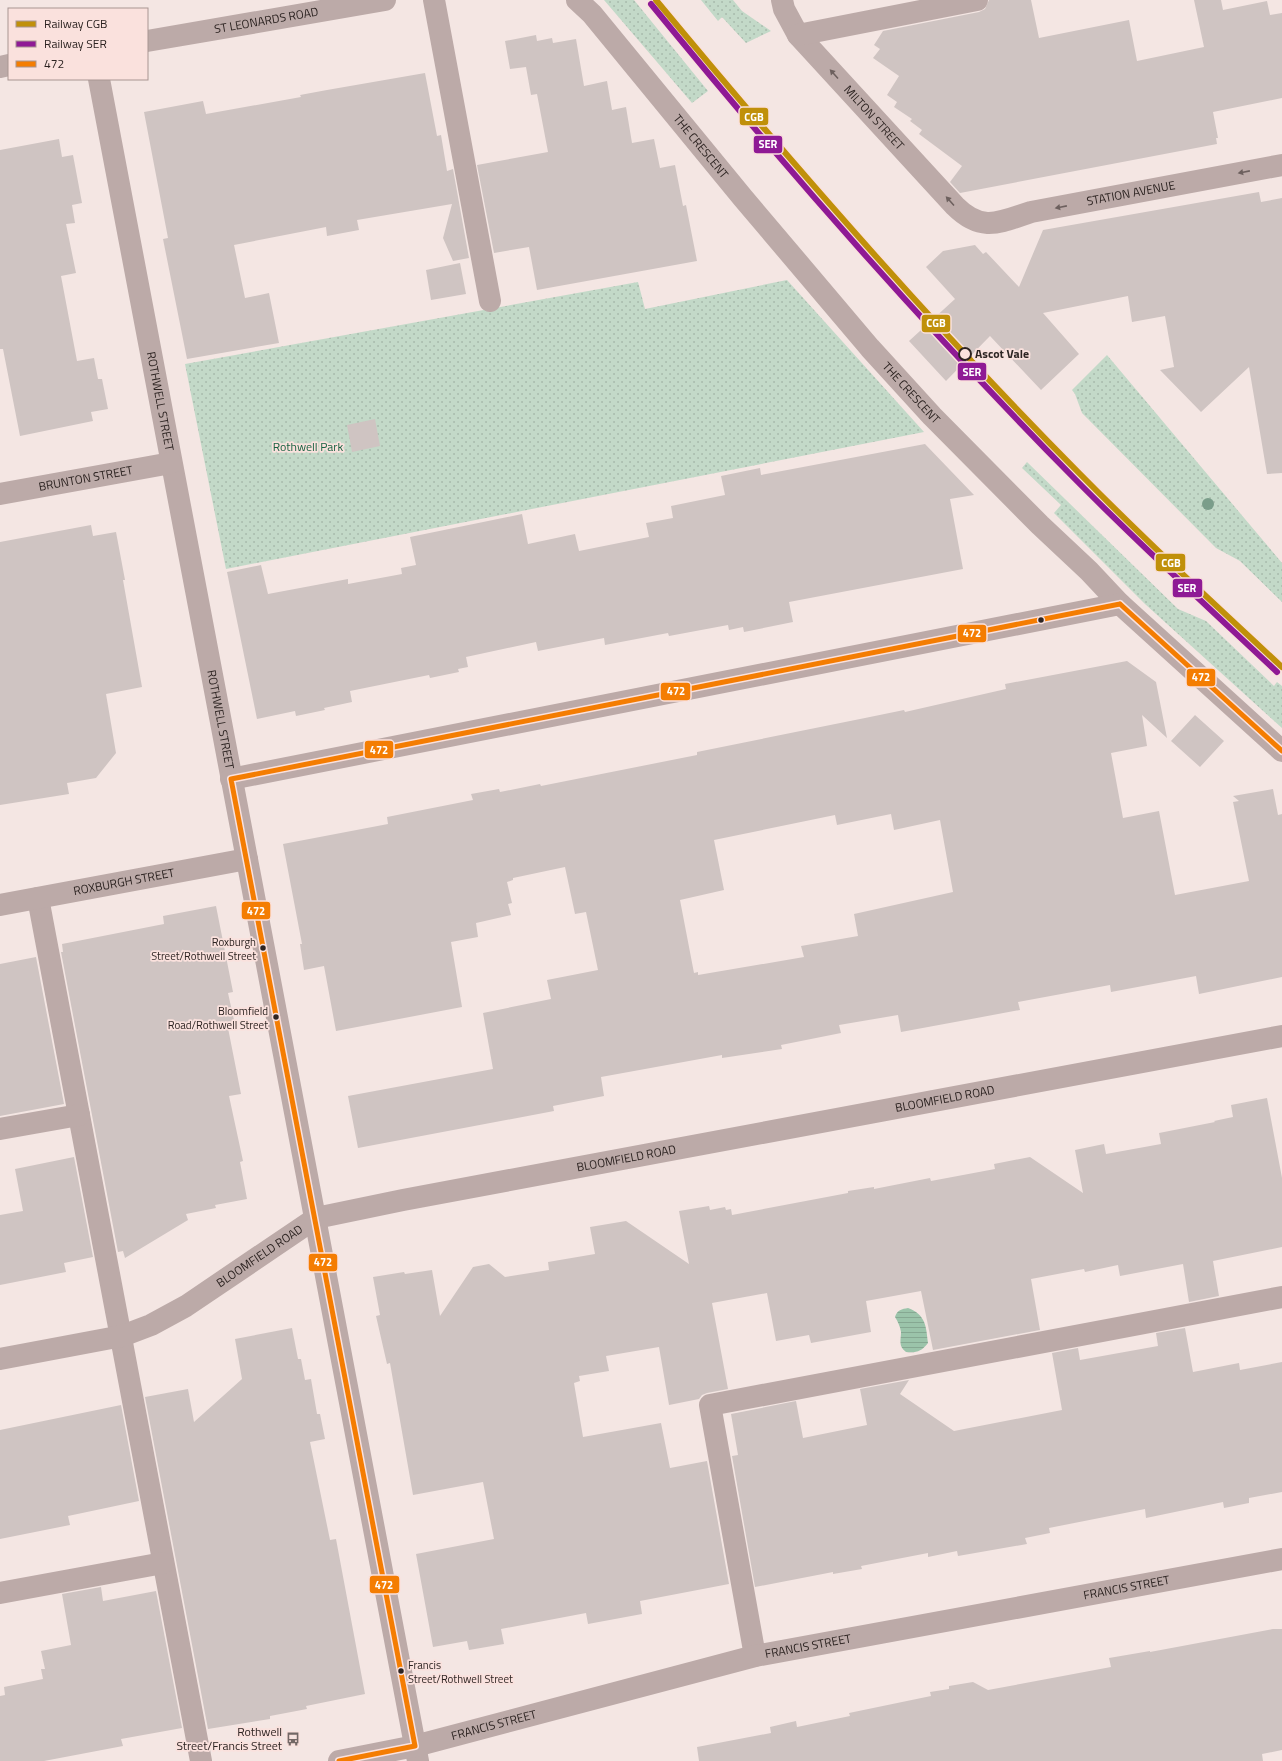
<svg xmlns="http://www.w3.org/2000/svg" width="1282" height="1761" viewBox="0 0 1282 1761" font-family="'Titillium Web',sans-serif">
<defs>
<pattern id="grass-dots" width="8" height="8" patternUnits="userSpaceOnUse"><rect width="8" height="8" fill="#c3d9c8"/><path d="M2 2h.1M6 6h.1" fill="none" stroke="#a8baac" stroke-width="1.8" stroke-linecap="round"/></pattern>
<pattern id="water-rules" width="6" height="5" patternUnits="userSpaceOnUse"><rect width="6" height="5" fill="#9bc4aa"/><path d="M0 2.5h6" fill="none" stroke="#86a892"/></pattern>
</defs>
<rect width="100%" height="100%" fill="#f4e6e3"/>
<path fill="url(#grass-dots)" d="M604,0H634L708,91L692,103Z
M701,0H733L742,11L771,31L746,43L722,17L718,21Z
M787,280L924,432L226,569L185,364L638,282L645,309Z
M1107,355L1282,563V602L1240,561L1216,548L1082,413L1075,394L1072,390Z
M1027,462L1178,609L1206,621L1274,686L1277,682L1282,686V728L1145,604L1054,513L1061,505L1022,468Z"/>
<path fill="url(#water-rules)" d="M908,1308C926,1315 926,1326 928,1343C921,1352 916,1353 906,1352C898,1346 901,1340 901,1332C900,1326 898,1322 895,1317C897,1310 902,1309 908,1308Z"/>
<path fill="#cfc4c2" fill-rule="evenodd" d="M989,0H1031L1039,38L1129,20L1137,61L1204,47L1194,0H1221L1223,10L1267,1L1270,15L1282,13V98L1213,112L1218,138H1216L1217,144L960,193L950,182L962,166L919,134L922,130L910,121L912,119L894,107L897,102L887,95L899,76L873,58L880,49L874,45L883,31L979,12L985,9Z
M536,35L537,41L552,38L553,43L576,39L584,86L607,81L612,110L626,107L632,143L654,139L660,168L675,165L683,206L686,205L697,261L537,290L529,247L494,253L477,165L548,152L537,94L531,95L526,67L510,69L505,41Z
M425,73L437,136L441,135L447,171L453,169L469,258L453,261L443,238L452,204L357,220L359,230L327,236L326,227L234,245L245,298L269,293L279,343L187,359L163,239L168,238L144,112L203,101L206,114L301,97L300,95L327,90Z
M59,139L62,157L73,155L82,203L72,205L75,223L66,224L76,273L61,276L77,361L94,358L98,379H102L108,409L91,412L93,421L20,436L3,349H0V150Z
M1259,192L1261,202L1282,198V473L1267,474L1249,367L1201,412L1160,370L1174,367L1165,316L1132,322L1128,296L1043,313L1079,354L1041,390L990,336L946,381L909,341L955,299L926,267L943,251L975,245L983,254L986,252L1019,287L1043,230Z
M460,263L466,294L431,300L426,270Z
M375,419L380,446L352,452L347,425Z
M925,444L974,495L950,499L963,569L789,602L793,622L744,632L743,627L729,630L728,625L669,636L668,633L605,645L604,638L538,651L536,642L466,657L468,667L458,669L459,672L430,678L429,675L350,691L352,702L324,708L325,710L296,716L295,711L257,719L227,572L261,565L268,594L348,579V584L402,574L401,568L416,565L410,537L522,514L528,544L575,534L579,551L649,537L646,523L673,518L671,506L725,495L721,476L760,468L761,475Z
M91,525L93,536L116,532L125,580H123L142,687L106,694L116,753L96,778L67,783L69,794L0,805V542Z
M1127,661L1156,682L1167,738L1142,715L1147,746L1111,753L1123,818L1159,811L1175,895L1249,881L1233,802L1239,801L1233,796L1273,789L1278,815L1282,814V977L1199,994L1196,976L1111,992L1110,985L1018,1002L1020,1010L901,1032L898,1015L839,1025L841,1033L781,1045L782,1049L722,1058V1055L601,1077L604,1096L553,1106L554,1111L358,1148L348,1096L493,1069L483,1013L551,999L547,980L598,970L586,912L575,914L565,867L513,878V880L507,882L512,903L508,904L511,915L476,923L478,937L451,942L462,1007L336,1031L324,966L304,970L300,944H302L283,844L388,824L387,817L473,800L471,794L499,789L500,792L540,784L541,786L697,755V752L865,718L904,710L905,712L1006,689L1005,684ZM891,814L894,830L940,820L953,892L854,914L858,936L801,946L804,957L698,975V972L694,973L680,900L724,890L714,840L835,815L837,825Z
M1195,715L1224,741L1200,767L1171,741Z
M216,906L233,992L228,993L234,1020L228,1028L241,1094L229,1096L243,1161L240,1162L247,1199L215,1205L216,1208L186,1214L188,1220L125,1258L123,1251L118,1252L61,952H63L62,944L164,924L163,916Z
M36,957L64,1104L0,1116V964Z
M1267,1098L1282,1178V1247L1213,1261L1219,1296L1189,1302L1183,1264L1120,1276L1118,1265L1085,1272L1084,1269L1031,1279L1040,1330L933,1350L921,1291L866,1301L871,1332L811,1343L809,1335L776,1341L767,1293L712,1303L728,1389L707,1393L702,1395L699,1399L669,1405L659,1347L606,1356L609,1371L579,1376L580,1381L574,1383L583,1437L661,1423L670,1468L707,1461L729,1584L640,1601L642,1614L588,1624L586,1613L501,1629L504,1644L469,1650L467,1641L433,1647L416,1554L494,1539L483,1482L413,1495L390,1363L387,1364L376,1316L380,1315L373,1277L404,1272L405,1274L432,1270L440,1316L473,1267L489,1264L505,1277L549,1270L548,1262L595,1254L590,1227L626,1221L689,1264L679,1211L709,1206L710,1210L725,1207L726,1210L731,1209L732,1215L848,1193V1191L874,1187V1189L930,1178L931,1181L995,1169L994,1164L1030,1157L1083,1193L1075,1150L1104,1144L1106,1154L1161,1144L1159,1133L1215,1122L1214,1121L1233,1117L1231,1105Z
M74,1157L93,1257L64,1263L66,1272L0,1285V1215L23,1211L15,1169Z
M292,1328L298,1359H301L305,1380L311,1379L317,1414H320L325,1439L310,1442L330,1540L336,1539L365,1694L306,1706L307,1709L270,1716V1719L208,1729L145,1397L188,1389L194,1422L242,1379L235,1339Z
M1185,1328L1193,1372L1239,1363L1240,1370L1282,1362V1492L1249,1498V1503L1224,1508L1223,1502L1146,1518L1145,1509L1049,1528L1050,1533L1025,1538L1027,1544L958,1556L957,1551L928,1557V1553L861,1566L862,1569L833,1574V1572L755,1587L732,1456L738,1455L731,1414L796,1401L803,1438L867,1425L860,1389L909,1380L900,1394L954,1431L1062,1410L1052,1353L1078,1348L1080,1360L1158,1346L1156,1333Z
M121,1405L139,1501L68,1516L70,1525L0,1539V1430Z
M101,1587L103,1601L156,1591L182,1728L121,1739L123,1746L44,1761H0V1696L5,1695L4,1687L43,1679L41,1669H45L41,1651L71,1645L62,1594Z
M1273,1629H1282V1750L1262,1754L1263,1761H699L697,1747L771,1733L770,1727L796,1721L797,1727L850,1716L849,1713L931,1696L930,1692L949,1689V1686L973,1682L988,1690L1111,1667L1109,1658L1150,1651V1652Z"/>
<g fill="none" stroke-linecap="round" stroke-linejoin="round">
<g stroke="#bcaaa8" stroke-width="22">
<path d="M434,0L490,301"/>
<path id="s1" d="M577,0L592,14L743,198L870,348L932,416L1040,525L1089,571L1120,604L1282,751"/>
<path id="s2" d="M782,0L784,9L798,35L955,206C982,233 1000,222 1031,212L1282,165"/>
<path d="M798,35L977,0"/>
<path id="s3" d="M147,41L385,0"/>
<path d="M0,67L9,65"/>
<path id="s4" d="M99,79L418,1761"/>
<path id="s5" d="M0,494L171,463"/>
<path d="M231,779L1120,604"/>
<path d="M38,898L201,1761"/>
<path id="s6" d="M0,905L247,859"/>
<path d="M0,1129L79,1115"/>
<path id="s7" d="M0,1359L122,1336L151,1325L186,1306L316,1218L403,1200L1282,1036"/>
<path d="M0,1593L163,1563"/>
<path d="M755,1656L710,1405L1282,1297"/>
<path id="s8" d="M339,1761L415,1746L755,1656L1282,1559"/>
</g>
<g stroke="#fae1dd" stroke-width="8">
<path id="bus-1" d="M1120,604L1282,751
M231,779L415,1746
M231,779L1120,604
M339,1761L415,1746"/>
</g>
<use href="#bus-1" stroke="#f47d02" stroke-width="5"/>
<g stroke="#fae1dd" stroke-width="9">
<path id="rail-1" d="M656,0C791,163 930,323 1079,473C1145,540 1213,603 1282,667"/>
</g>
<g stroke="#fae1dd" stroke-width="9">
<path id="rail-2" d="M651,4C785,168 925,327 1074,478C1140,545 1209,608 1277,672"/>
</g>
<use href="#rail-1" stroke="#c0900a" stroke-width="6"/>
<use href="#rail-2" stroke="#8f1a95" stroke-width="6"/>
</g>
<circle fill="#7a9d8a" cx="1208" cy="504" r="6"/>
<defs><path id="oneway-solid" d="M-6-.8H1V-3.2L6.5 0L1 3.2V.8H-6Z"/></defs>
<g fill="#6d605e">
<use href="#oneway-solid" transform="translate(834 74) rotate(-132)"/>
<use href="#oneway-solid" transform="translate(1244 172) rotate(169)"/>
<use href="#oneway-solid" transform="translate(950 201) rotate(-132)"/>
<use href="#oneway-solid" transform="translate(1061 207) rotate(169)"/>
</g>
<defs>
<g id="bus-bare" transform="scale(1.08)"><path d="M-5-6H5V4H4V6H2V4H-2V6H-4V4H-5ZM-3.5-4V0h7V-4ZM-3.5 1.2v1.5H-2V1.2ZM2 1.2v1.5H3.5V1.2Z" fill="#736866" stroke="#fae1dd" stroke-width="2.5" paint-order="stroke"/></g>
</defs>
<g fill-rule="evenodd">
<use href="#bus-bare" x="293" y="1739"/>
</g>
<circle fill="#fae1dd" stroke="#2d2422" stroke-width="2" cx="965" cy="354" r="6"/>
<g fill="#2d2422" stroke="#fae1dd" stroke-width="1.5">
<circle cx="1041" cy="620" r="3.5"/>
<circle cx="263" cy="948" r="3.5"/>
<circle cx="276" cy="1017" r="3.5"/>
<circle cx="401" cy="1671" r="3.5"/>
</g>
<g text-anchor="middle" stroke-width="3.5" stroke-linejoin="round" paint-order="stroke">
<g font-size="11" fill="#2d2422" stroke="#fae1dd" text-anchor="end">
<text x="256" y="946">Roxburgh<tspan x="256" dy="14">Street/Rothwell Street</tspan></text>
<text x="268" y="1015">Bloomfield<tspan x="268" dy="14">Road/Rothwell Street</tspan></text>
<text x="408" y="1669" text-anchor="start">Francis<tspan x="408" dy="14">Street/Rothwell Street</tspan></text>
</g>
<g font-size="12" fill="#2d2422" stroke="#fae1dd">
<text dy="4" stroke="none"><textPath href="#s3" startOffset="121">ST LEONARDS ROAD</textPath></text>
<text dy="4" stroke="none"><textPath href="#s2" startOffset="151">MILTON STREET</textPath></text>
<text dy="4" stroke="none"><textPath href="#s1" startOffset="192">THE CRESCENT</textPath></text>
<text dy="4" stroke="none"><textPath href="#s2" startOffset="455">STATION AVENUE</textPath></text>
<text dy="4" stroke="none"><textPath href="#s1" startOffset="516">THE CRESCENT</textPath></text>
<text dy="4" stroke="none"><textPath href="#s4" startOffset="328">ROTHWELL STREET</textPath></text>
<text dy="4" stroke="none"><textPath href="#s5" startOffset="87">BRUNTON STREET</textPath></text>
<text dy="4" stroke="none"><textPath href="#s4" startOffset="652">ROTHWELL STREET</textPath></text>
<text dy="4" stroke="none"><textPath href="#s6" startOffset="126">ROXBURGH STREET</textPath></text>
<text dy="4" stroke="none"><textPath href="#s7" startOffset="992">BLOOMFIELD ROAD</textPath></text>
<text dy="4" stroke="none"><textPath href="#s7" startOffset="668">BLOOMFIELD ROAD</textPath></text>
<text dy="4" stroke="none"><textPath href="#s7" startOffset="284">BLOOMFIELD ROAD</textPath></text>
<text dy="4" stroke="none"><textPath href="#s8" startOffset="807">FRANCIS STREET</textPath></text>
<text dy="4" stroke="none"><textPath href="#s8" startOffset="483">FRANCIS STREET</textPath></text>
<text dy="4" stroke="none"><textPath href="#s8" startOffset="159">FRANCIS STREET</textPath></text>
</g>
<g font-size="12" font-weight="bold" fill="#2d2422" stroke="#fae1dd" text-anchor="start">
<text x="975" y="358">Ascot Vale</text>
</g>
<g font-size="12" fill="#176241" stroke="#fae1dd">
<text x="308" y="451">Rothwell Park</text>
</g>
<g font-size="12" fill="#2d2422" stroke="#fae1dd" text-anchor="end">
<text x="282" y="1736">Rothwell<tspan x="282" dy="14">Street/Francis Street</tspan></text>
</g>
</g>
<g stroke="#fae1dd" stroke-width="1.5">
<rect x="739" y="107" width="30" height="19" rx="4" fill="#c0900a"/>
<rect x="753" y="135" width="30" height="19" rx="4" fill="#8f1a95"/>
<rect x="921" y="314" width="30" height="19" rx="4" fill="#c0900a"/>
<rect x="957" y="362" width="30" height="19" rx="4" fill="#8f1a95"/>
<rect x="1155" y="553" width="31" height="19" rx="4" fill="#c0900a"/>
<rect x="1172" y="578" width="31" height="20" rx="4" fill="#8f1a95"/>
<rect x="957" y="624" width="30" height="19" rx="4" fill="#f47d02"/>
<rect x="1186" y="668" width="30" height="19" rx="4" fill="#f47d02"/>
<rect x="660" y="682" width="31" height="19" rx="4" fill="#f47d02"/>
<rect x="364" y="740" width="30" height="19" rx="4" fill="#f47d02"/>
<rect x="241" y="901" width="30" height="19" rx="4" fill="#f47d02"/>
<rect x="308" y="1253" width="30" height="19" rx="4" fill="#f47d02"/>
<rect x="369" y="1575" width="31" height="19" rx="4" fill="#f47d02"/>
</g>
<g font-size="11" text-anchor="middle" font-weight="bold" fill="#fff">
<text x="754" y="121">CGB</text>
<text x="768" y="148">SER</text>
<text x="936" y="327">CGB</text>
<text x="972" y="376">SER</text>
<text x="1171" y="567">CGB</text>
<text x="1187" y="592">SER</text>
<text x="972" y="637">472</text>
<text x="1201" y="681">472</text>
<text x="676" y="695">472</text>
<text x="379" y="754">472</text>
<text x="256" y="915">472</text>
<text x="323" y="1266">472</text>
<text x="384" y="1589">472</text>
</g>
<rect x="8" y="8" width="140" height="72" fill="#fae1dd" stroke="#a89592"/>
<rect x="16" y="21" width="20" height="6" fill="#c0900a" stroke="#a89592"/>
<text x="44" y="28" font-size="12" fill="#2d2422">Railway CGB</text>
<rect x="16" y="41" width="20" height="6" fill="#8f1a95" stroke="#a89592"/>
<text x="44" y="48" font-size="12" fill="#2d2422">Railway SER</text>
<rect x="16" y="61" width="20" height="6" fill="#f47d02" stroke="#a89592"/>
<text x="44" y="68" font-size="12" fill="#2d2422">472</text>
</svg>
